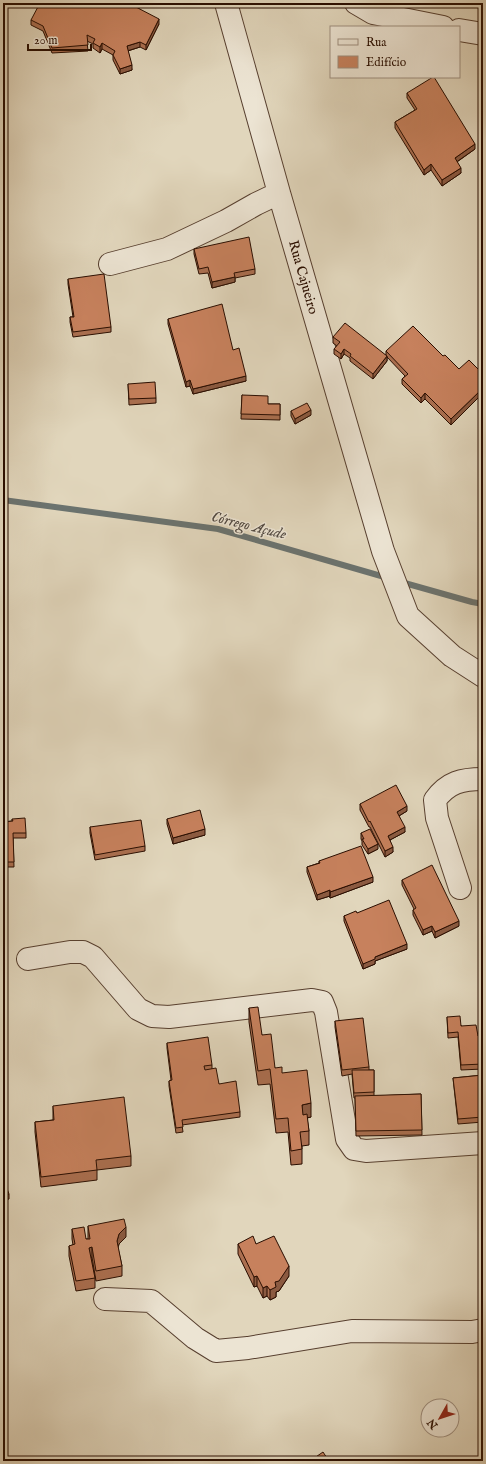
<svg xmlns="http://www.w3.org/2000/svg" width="486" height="1464" viewBox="0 0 486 1464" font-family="'IM FELL English',serif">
<rect width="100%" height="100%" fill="#e1d6bc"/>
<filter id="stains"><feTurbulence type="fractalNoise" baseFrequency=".005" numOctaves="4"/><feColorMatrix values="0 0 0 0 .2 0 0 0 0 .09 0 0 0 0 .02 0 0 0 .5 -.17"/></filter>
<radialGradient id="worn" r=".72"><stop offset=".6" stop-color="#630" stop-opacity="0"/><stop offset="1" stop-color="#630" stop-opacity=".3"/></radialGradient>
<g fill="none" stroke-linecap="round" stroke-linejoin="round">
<path stroke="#6b736f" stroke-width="6" d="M3,500L218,529L388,578
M401,582L472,602L483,604"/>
<g stroke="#573f2f" stroke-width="24">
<path id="minor" d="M226,3L279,193L383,551L408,616L452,656L483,676
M356,3L373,13L443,27
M459,30L483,34
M110,264L167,249L226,221L256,204L279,193
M460,888L437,818L435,800C448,782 462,779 483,779
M28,959L70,952H83L93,957L138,1009L152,1016L169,1017L312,1000L322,1002L326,1012L347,1139L354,1149L366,1151L483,1143
M105,1299L151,1301L195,1338L216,1351L248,1348L352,1331L472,1332L483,1330"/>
</g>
<use href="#minor" stroke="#ece4d3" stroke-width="22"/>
</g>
<path fill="#ab6f50" stroke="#290d00" d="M137,7L159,24L146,50L140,47L128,51L132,70L120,74L113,60V55L102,49L100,53L93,48V44L87,41L88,51L52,53L43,31L31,25V20Z
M407,93L475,149L457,162L461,173L442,186L431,170L424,175L395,128V122L415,110L407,98Z
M194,249L255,269V274L235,278V282L212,288L208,273L199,274L194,254Z
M68,279L111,327V332L73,337L70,322V317H73L68,284Z
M168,319L233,350L246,381L193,394L190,386L186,387L168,324Z
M333,337L386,355V351L443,356L459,369L451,425L425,399L421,403L402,384V379L405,376L387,357V361L373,379L350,361V358L344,354L341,359L334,354V349L337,346L333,343Z
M128,384L156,398V403L129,405Z
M242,395L268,404H280V420L241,419Z
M291,411L311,415L295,424L291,416Z
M360,804L407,811L399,816L405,832L390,840L393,852L385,857L370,827H369L360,810Z
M12,819L26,833V838H13L14,867H3V822L12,821Z
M167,819L205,835L173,844L167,824Z
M90,827L145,846V851L95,860L90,833Z
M361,833L378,849L368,854L362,845V841L361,839Z
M319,861L373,882L330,898V896L317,900L307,872V867L319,863Z
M402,880L459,926L435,938L432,931L423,935L413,915V910L414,909L402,885Z
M357,913L407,949L375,961V964L363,969L344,921V916Z
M249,1008L262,1035L275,1068L282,1073L311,1117L307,1118L309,1131V1145L302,1146V1164L291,1165L288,1132L276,1133L270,1084L258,1085L249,1022Z
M447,1017L478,1036L483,1035V1069L461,1070L458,1037L448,1038Z
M335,1021L369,1067V1070H374V1096L421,1094L422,1135L356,1136L355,1098H354L352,1074L342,1076L335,1027Z
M167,1043L212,1065V1069L219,1084L240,1112V1117L182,1125L183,1132L176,1133L169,1086V1081L171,1080L167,1048Z
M483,1075V1122L458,1124L453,1078Z
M53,1106L131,1156V1166L97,1170V1180L41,1187L35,1132V1122L53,1120Z
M88,1226L126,1237L119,1244L118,1248L122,1266V1276L96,1281L92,1257H91L95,1278V1288L76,1291L69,1256V1246L73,1245L72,1239V1229L86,1239H88Z
M238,1244H256L289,1276L279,1291L276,1292V1297L270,1300L267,1296L263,1298L257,1286L254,1287L238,1254Z"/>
<path fill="#8b5a41" stroke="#290d00" d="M136,3H139L134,11V6Z
M159,19V24L146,50V45Z
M140,42V47L127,51V46Z
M102,43V49L100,53V47Z
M132,65V70L120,74V69Z
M475,144V149L455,163V158Z
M431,164V170L424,175V170Z
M461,168V173L442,186V180Z
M235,277V282L212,288V282Z
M344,349V354L341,359V354Z
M387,356V361L373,379V374Z
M246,376V381L193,394V389Z
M190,380V386L186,387V382Z
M483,388V393L451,425V419Z
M425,393V399L421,403V398Z
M311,410V415L295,424V419Z
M407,806V811L397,817V812Z
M405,827V832L388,841V836Z
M205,829V835L173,844V838Z
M378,844V849L368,854V849Z
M393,847V852L385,857V851Z
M373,877V882L330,898V892Z
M330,890V896L317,900V895Z
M459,921V926L435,938V932Z
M432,926V931L423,935V930Z
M407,944V949L375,961V964L363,969V964L375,957Z
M311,1103V1117L302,1119V1105Z
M9,1194V1199L3,1201V1196Z
M126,1227V1237L119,1244L117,1251V1241L119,1234Z
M92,1247V1257L89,1258V1248Z
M289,1266V1276L279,1291L276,1292V1297L270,1300V1290L275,1282Z
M257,1276V1286L254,1287V1277Z
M267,1286V1296L263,1298V1288Z"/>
<path fill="#c7815d" stroke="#290d00" d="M40,3H136L134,6L159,19L146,45L140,42L127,46L132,65L120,69L113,55L115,51L102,43L100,47L93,43L95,39L87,35L88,45L52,48L43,26L31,20Z
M433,77H434L475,144L455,158L461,168L442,180L431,164L424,170L395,122L417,109L407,93Z
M249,237L255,269L234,273L235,277L212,282L208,267L199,269L194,249Z
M104,274L111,327L73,332L70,317H74L68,279Z
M222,304L233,350L239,348L246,376L193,389L190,380L186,382L168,319Z
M345,323L387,356L373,374L350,356L351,354L344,349L341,354L334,349L340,342L333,337Z
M413,326L443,356L445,355L459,369L469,360L483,374V388L451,419L425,393L421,398L402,379L408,374L386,351Z
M155,382L156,398L129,399L128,384Z
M242,395L268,396V404H280V415L241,414Z
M307,403L311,410L295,419L291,411Z
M396,785L407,806L397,812L405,827L388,836L393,847L385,851L370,821L369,822L360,804Z
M200,810L205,829L173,838L167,819Z
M25,818L26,833H13L14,862H3V822L13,821L12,819Z
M141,820L145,846L95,855L90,827Z
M370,829L378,844L368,849L362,839H364L361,833Z
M361,846L373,877L330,892V890L317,895L307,867L320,863L319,861Z
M432,865L459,921L435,932L432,926L423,930L413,910L416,908L402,880Z
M389,900L407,944L375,957V959L363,964L344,916L356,911L357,913Z
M258,1007L262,1035L271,1034L275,1068L282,1067V1073L307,1070L311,1103L302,1105L303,1115L307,1114L309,1131L300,1132L302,1149L291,1151L288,1118L276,1119L270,1069L258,1071L249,1008Z
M460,1016L461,1026L476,1025L478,1036L483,1035V1064L461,1065L458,1032L448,1033L447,1017Z
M363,1018L369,1067L342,1070L335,1021Z
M208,1037L212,1065L204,1066L205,1070L216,1068L219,1084L236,1081L240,1112L182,1120L183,1127L176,1128L169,1081L172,1080L167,1043Z
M352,1070H374V1092L354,1093Z
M483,1075V1117L458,1119L453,1078Z
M421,1094L422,1130L356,1131L355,1096Z
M124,1097L131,1156L96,1160L97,1170L41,1177L35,1122L54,1120L53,1106Z
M3,1178L9,1194L3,1196Z
M124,1219L126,1227L119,1234L117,1241L122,1266L96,1271L92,1247L89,1248L95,1278L76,1281L69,1246L75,1244L72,1229L84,1227L86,1239H90L88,1226Z
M253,1236L256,1244L274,1236L289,1266L279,1281L275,1282L276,1287L270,1290L267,1286L263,1288L257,1276L254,1277L238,1244Z
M323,1452L329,1461H310Z
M336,1457L339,1461H331Z"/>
<g text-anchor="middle" stroke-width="3" stroke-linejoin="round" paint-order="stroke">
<g font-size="14" fill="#290d00" stroke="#ece4d3">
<text transform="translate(304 277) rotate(74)" y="5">Rua Cajueiro</text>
</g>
<g font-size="15" font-style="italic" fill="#504841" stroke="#ece4d3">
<text transform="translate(249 525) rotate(14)" y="5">Córrego Açude</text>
</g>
</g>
<rect width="486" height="1464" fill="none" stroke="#e1d6bc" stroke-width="16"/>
<rect x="4" y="4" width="478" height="1456" fill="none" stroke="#290d00" stroke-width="2"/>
<rect x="8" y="8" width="470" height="1448" fill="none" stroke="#290d00"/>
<rect x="330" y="26" width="130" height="52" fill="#ece4d3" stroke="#9e8e7f"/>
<rect x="338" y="39" width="20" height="6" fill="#ece4d3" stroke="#9e8e7f"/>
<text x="366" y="46" font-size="12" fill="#290d00">Rua</text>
<rect x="338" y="56" width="20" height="12" fill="#c7815d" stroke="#9e8e7f"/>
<text x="366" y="66" font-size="12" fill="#290d00">Edifício</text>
<g transform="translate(440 1418) rotate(231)"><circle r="19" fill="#ece4d3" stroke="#9e8e7f"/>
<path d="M0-3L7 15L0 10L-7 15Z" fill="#8f2418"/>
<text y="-6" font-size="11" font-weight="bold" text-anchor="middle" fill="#290d00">N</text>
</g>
<path d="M28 44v6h63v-6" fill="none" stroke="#290d00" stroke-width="2"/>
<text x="34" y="44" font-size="12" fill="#290d00" stroke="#ece4d3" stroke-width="3" paint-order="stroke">20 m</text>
<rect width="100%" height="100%" filter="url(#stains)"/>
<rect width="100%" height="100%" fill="url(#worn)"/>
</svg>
